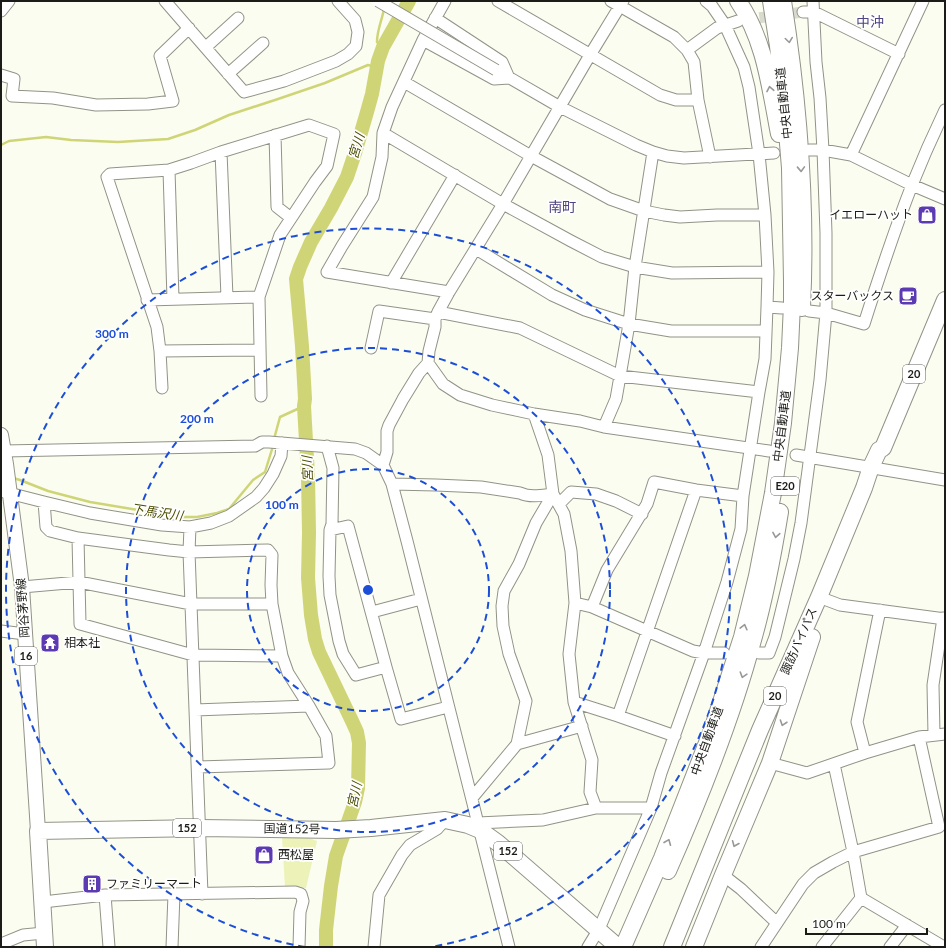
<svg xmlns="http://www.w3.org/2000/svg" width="946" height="948" viewBox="0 0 946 948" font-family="Lato,'Noto Sans JP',sans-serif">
<rect width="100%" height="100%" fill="#fbfdf0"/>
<path fill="#edf2b8" d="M282,837L309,838L317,841L306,888L285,887Z"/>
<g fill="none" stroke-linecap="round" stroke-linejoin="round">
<path stroke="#cfd577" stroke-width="2.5" d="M383,47L377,42C377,30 382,20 384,9
M1,145L9,141L46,137L71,140L118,142L168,139L195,130L229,115L278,99L325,83L368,65L376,67
M274,439L280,417L304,406
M13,478L20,480L48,491L90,502L180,517H197L217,513L229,509L253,480L265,472L273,446"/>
<path stroke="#cfd577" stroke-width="14" d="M326,947V930L331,886L336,856L355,802L358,788L359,743L357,732L352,721L319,652L315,639L311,615L308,578L309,533L308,476L304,406L305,399L302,346L296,279L300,267L311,242L331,208L347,177L355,153L367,112L372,94L378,61L383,47L409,1"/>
<path stroke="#d9dbcf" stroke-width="11" stroke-dasharray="11 5.5" stroke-linecap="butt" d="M743,20L803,12"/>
<g stroke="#929387" stroke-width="13">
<path id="minor" d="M165,1L244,92L284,81L336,61L348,54L356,46L358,32L355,20L338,1
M445,1L423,40L392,107L383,133L382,157L373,197L342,246L327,272L449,292
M498,1L660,95L676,100H698
M611,1L674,37L687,50L694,62L698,100L710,157
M623,1L590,55L503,204L449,292L438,312L435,319V327L429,351L428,363L443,384L460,395L492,405L534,414L580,421L604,427L769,451
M1,11L9,1
M803,12H814L899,54
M423,40L494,79L509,78L502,62L435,18
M206,47L238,18
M687,50L717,28L738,21
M496,70L560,107L636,145L653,152L667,156L684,158L774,153
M228,74L263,43
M1,75L14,79L12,96L53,98L96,105L148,104L173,101L160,56L189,28
M404,82L531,156L610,199L644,211L664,215L680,217L717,215H765
M383,133L503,204L571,241L602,257L635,267L672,273L768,272
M275,135L277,207L291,218
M809,150H823L851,155L912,185L945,199
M221,152L227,297
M851,155L923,1
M169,170L173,299
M476,249L552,295L585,310L629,324L671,331H766
M391,283L455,175
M147,300L259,297
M767,307L782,308
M809,311L826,313L864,324C879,277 894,231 912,185C922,160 933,135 945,110
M438,312L520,328L620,376L759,392
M371,348L379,311L435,319
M160,351L260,350
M162,388L160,351L157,327L107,177L110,174L169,170L191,163L221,152L309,125L334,134L327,166L315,182L280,235L259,297L261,396
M534,414L548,455L553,494L564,514L571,551L575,603L569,654L574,702L592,760L590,792L596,808
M604,427L616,399L620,376L629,324L635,267L653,152
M327,446L333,468L332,524L330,530L329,576L330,595L339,641L343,654L356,675L386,667L401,719L448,707
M4,451L255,446L262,442H269L355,449L366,453L383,465L392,484L407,541L509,947
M796,455L945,480
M383,465L387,452V431L389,425L403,399L419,373L428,363
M392,484L436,485L481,487L520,493C531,498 543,495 553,494
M1,491L44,502L90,513L162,525L190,527L211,523L229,516L256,497L264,488L273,474L281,456L282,443
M44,502L46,527L50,531L78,538L169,550L189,552L268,550L272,555L271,585L272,604L282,656L288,673L309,706L326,736L329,763L198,767
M559,504L571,492L596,494L616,501L642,514
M190,527L189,552L202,894
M330,530L348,526L386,667
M78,538L80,624L193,655L282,656
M22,587L79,582L191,604H272
M824,599L840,605L945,619
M575,603L592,607L693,651L704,653H724
M592,607L607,570L647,504L654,482L696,490L743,496
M372,612L421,599
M1,631L25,634
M759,653H769L775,637L794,559L801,523L820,380L826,313V233L823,150L820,98L816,62L813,1
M574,702L618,716L675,736
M195,710L309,706
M618,716L696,490
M934,735L933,685L943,618
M517,744L582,726
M865,753L857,722L880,610
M770,763L807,773L865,753L919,737L945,734
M472,798L517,744L526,701L509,654L503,626L502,606L504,591L519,564L536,523L553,494
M478,823L543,820L596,808H651
M723,875L741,889L777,923
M861,898L944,947
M43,902L105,895
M1,944L23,935L44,933
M109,947L105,895L295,892L301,894L303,901L300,912L299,947
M172,947L174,894
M374,947L379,895L402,855L410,845L437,829L445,820
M588,947L599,929L651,808L661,773L704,653L727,582L741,529L743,496L759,392L765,359L767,307L768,272L765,215L759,154L749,87L744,67L725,25L712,6L706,1
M761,947L803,884L814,873L833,862L853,852L939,827L919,737
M822,947L861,898L853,852L834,764
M890,947L907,925"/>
</g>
<g stroke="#929387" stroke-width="16">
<path id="major" d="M1,435L6,464L22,587L38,831"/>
</g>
<g stroke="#929387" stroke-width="18">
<path id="highway" d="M738,1C765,40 770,88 779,134
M783,1C799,103 807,205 802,308
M668,871C701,796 732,719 753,640C765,598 773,555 780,512
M45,947L38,831L200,828L336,830L371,828L445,820L468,825L480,830L498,843L618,947
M623,947L662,858L712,730L742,637L757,576L773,493L783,423L790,348L792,304V281L790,168L785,107L778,46L771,1
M672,947L760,730L819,597L864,488L871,467L879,450L883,448L945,300
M694,947L723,875L770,763L812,637"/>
</g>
<use href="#minor" stroke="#fff" stroke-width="11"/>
<use href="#major" stroke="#fff" stroke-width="14"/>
<use href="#highway" stroke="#fff" stroke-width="16"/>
<g stroke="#929387" stroke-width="13" stroke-linecap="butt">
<path id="minor-bridge" d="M378,1L496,70"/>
</g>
<use href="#minor-bridge" stroke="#fff" stroke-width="11"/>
</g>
<defs><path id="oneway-chevron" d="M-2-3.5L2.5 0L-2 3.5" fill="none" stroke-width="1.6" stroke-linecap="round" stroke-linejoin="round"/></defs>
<g stroke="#989997">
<use href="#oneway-chevron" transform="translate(789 40) rotate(82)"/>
<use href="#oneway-chevron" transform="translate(770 89) rotate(-101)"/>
<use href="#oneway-chevron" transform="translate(801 169) rotate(88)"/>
<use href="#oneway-chevron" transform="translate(776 535) rotate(100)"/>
<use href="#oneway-chevron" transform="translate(744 627) rotate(-76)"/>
<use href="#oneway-chevron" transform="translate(743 675) rotate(107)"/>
<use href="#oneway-chevron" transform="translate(783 723) rotate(109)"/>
<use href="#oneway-chevron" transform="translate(668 842) rotate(-68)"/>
<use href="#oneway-chevron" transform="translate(735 844) rotate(113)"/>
</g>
<g fill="none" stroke="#1d4ed8" stroke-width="2" stroke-dasharray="7 5">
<circle cx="368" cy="590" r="121"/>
<circle cx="368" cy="590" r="242"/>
<path d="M305 947A362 362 0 1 1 431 947"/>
</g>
<defs>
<g id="shop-square" transform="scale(1)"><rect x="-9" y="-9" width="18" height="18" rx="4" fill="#5c3ab2" stroke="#fff"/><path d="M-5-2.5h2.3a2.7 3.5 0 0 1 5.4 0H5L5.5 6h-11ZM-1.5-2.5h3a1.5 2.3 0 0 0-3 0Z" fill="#fff"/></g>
<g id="cafe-square" transform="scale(1)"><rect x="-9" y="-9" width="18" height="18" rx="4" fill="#5c3ab2" stroke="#fff"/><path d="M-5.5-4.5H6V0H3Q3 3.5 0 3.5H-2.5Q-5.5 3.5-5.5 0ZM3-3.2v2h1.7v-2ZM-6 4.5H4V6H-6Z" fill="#fff"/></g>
<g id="temple-square" transform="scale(1)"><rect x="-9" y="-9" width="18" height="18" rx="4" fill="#5c3ab2" stroke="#fff"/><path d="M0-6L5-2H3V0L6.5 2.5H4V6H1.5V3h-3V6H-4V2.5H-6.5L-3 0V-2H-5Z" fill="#fff"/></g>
<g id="building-square" transform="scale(1)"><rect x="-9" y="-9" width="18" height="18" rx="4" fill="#5c3ab2" stroke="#fff"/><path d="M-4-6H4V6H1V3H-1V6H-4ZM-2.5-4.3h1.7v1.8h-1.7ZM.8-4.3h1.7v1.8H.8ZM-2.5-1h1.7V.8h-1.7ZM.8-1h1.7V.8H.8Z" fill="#fff"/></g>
</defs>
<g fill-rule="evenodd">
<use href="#shop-square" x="927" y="215"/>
<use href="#cafe-square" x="908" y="296"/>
<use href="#temple-square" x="50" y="643"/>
<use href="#shop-square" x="264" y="855"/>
<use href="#building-square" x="92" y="884"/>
</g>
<g text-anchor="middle" stroke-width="3.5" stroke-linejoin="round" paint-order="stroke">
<g fill="#fff" stroke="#5f605d" stroke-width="1">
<rect x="903" y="365" width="22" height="18" rx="3"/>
<rect x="771" y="477" width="28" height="18" rx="3"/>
<rect x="15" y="647" width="22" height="18" rx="3"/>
<rect x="764" y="687" width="22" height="18" rx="3"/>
<rect x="173" y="819" width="28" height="18" rx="3"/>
<rect x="494" y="842" width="28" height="18" rx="3"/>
</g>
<g font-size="11" font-weight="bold" fill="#1b1c17">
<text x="914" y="378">20</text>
<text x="785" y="490">E20</text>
<text x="26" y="660">16</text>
<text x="775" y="700">20</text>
<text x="187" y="832">152</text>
<text x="508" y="855">152</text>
</g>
<g font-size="12" fill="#1b1c17" stroke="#fff">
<text transform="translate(784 103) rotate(-96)" y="4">中央自動車道</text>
<text transform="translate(782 426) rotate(-83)" y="4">中央自動車道</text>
<text transform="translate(23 608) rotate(-94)" y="4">岡谷茅野線</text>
<text transform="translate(799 641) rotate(-66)" y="4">諏訪バイパス</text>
<text transform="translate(707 741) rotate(-70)" y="4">中央自動車道</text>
<text transform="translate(292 829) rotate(1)" y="4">国道152号</text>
</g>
<g font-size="12" fill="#1b1c17" stroke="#fff" text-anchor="start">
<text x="913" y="219" text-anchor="end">イエローハット</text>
<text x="894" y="300" text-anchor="end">スターバックス</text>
<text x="64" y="647">相本社</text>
<text x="278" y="859">西松屋</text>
<text x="106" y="888">ファミリーマート</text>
</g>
<g font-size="13" font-style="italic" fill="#4d4f05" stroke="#fff">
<text transform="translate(356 146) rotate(-73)" y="5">宮川</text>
<text transform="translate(307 469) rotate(-92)" y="5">宮川</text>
<text transform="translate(157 512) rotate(8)" y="5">下馬沢川</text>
<text transform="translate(354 795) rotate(-78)" y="5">宮川</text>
</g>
<g font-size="14" fill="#504482" stroke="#fff">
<text x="870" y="27">中沖</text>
<text x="562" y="212">南町</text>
</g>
</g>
<circle cx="368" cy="590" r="6" fill="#1d4ed8" stroke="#fff" stroke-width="2"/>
<g font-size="12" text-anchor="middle" font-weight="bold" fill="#1d4ed8" stroke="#fff" stroke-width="3.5" stroke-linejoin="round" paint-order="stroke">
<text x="112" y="338">300 m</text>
<text x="197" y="423">200 m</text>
<text x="282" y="509">100 m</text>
</g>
<rect width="946" height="948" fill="none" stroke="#1b1c17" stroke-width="4"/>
<path d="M806 928v6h121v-6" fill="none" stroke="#1b1c17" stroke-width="2"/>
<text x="812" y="928" font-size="12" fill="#1b1c17" stroke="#ffffff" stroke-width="3" paint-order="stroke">100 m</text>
</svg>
